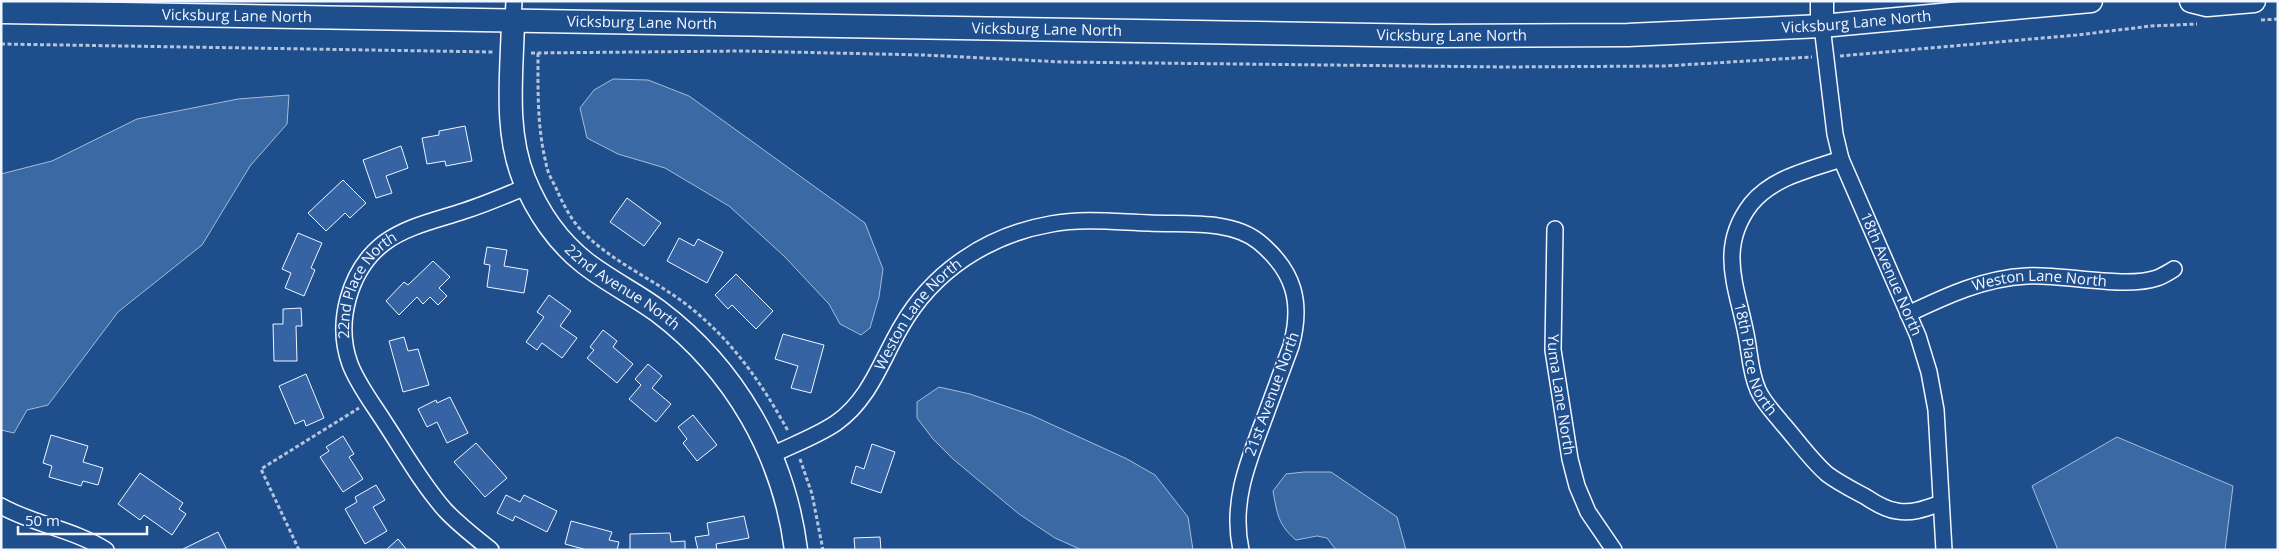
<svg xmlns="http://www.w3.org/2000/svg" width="2279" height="551" viewBox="0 0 2279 551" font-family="'Open Sans',sans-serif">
<rect width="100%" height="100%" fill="#1f4e8c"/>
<path fill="#3b69a3" stroke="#a8bbd7" d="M613,79L648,80L689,96L865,223L883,269L879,297L870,328L861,335L840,324L829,304L784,256L729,206L665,168L618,154L587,138L580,108L594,90Z
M289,95L287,124L250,166L202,245L118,312L48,405L27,410L14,433L1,430V174L52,161L137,119L238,99Z
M939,387L970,394L1031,415L1127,459L1155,475L1188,517L1193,550H1082L1055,538L1019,514L953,459L933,439L917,418V402Z
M2117,437L2233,486L2225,550H2058L2032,486Z
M1304,472H1331L1397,517L1406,550H1336L1327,538L1317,536L1296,540C1278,525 1277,513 1273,491L1286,474Z"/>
<path fill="#3563a3" stroke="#f2f6ff" d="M465,126L472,161L446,166L445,161L427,164L422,138L439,135V131Z
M401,146L408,168L386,176L392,193L376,198L363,160Z
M343,180L366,203L350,218L345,213L326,231L308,213Z
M627,198L661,223L644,246L610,222Z
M298,233L322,243L311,268L315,270L304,296L285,288L291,273L282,269Z
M679,238L694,246L698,239L723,252L707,283L667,261Z
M487,247L507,250L504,266L528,270L524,293L487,287L490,265L484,264Z
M433,261L450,277L439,288L447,296L438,305L430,297L423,304L417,297L399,315L386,301L404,282L408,285Z
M736,274L773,311L756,329L732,305L728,309L715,295Z
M549,295L571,311L560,326L577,338L562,358L542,343L537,350L526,342L544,317L537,312Z
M301,308L302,326H296L297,361H274L273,324H283V309Z
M603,330L617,341L613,347L633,364L617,383L587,358L594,350L590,347Z
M783,334L824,345L811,393L791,388L798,366L775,359Z
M404,337L408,351L418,349L429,385L403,392L389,341Z
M648,364L662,376L652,388L671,404L656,422L629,399L641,385L635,379Z
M306,374L324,418L306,426L304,420L295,424L279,386Z
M450,397L468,433L447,443L437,422L427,427L418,409L436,400L437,403Z
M693,415L717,445L697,461L683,443L687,439L678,427Z
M51,435L88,446L83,462L103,468L98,485L83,481L81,486L49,477L52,466L43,463Z
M343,436L354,454L349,457L363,479L343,492L320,457L329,451L326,447Z
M476,443L507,478L485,497L454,462Z
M872,444L895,452L881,493L851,483L856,466L864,469Z
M140,473L183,503L179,509L186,514L172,535L144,515L140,520L118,504Z
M376,485L385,500L373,507L387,531L365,544L345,509L357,502L355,497Z
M506,495L520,502L524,495L557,511L547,532L515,516L513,521L497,513Z
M744,516L749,538L716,544L717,550H698L695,537L709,535L707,523Z
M571,521L612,532L609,540L619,542L617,550H587L565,544Z
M218,532L227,550H183V549Z
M670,533L671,542L685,541V550H630V534Z
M880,537L881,550H855L854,538Z
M398,539L407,550H386Z"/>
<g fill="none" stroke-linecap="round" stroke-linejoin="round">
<g stroke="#f2f6ff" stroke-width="18">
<g id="street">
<path d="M513,21L514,1"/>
<path id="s1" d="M1822,26L1835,134L1841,159L1918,336L1929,372L1936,410L1944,550"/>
<path id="s2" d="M1841,159C1809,170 1773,177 1751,204C1717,248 1737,287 1746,334C1750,353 1750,372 1758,390C1763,402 1774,413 1782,423C1797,440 1810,459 1827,474C1839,483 1853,490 1866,497C1875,503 1886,510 1897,511C1912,514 1927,508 1941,503"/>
<path id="s3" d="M1555,229L1553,350L1570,459L1577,486L1588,512L1614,550"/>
<path id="s4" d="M1908,314C1946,296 1984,278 2027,276C2064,274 2125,289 2157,278C2163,276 2169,272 2174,269"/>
<path id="s5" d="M772,455C792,445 817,436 836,423C870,399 881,361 901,327C933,271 988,235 1051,224C1083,218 1117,222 1149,223C1183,225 1231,219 1259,242C1294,271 1303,302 1291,346C1282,371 1272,397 1263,422C1247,464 1231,504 1241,550"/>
<path d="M1,506C35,525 73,529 106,550"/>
<path id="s6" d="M491,550C475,537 459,525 445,510C422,484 404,452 385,423C373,404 358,385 350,364C335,323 349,270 384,243C407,226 437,220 464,211C486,204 507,195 528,186"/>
</g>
</g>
<g stroke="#f2f6ff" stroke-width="25">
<g id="secondary">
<path d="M1822,1V26"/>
<path d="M2191,1L2207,5L2254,1"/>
<path id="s7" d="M1,12L1433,36L1628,35L1822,26L2091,1"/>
<path id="s8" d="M513,21C512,72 504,130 524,179C537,211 558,242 585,263C608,281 635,294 658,311C735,369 784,455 796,550"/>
</g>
</g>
<path stroke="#b3c4dc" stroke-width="3" stroke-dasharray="4 2.5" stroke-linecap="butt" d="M2261,20L2278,19
M1,44L493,52
M531,53L742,51L924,55L1062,62L1505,67L1665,66L1812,57
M538,53C538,90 537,127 546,163C547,172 552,180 556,188C562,202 570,218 581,230C614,265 662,282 698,314C736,346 764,387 788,431
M1840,56L2077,35L2151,26L2197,24
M800,459L812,494L823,550
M299,550L261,469L359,408"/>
<use href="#street" stroke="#1f4e8c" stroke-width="15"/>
<use href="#secondary" stroke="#1f4e8c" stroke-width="22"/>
</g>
<g text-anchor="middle" stroke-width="4" stroke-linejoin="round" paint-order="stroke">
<g font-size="15" fill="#f2f6ff" stroke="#1f4e8c">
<text dy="5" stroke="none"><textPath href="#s7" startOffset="236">Vicksburg Lane North</textPath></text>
<text dy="5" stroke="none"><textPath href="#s7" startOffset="1856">Vicksburg Lane North</textPath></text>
<text dy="5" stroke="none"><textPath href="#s7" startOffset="641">Vicksburg Lane North</textPath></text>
<text dy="5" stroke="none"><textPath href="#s7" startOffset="1046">Vicksburg Lane North</textPath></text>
<text dy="5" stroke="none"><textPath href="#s7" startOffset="1451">Vicksburg Lane North</textPath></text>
<text dy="5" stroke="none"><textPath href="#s1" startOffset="260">18th Avenue North</textPath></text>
<text dy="5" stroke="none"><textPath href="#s4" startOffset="138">Weston Lane North</textPath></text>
<text dy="5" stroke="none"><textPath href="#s8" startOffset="309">22nd Avenue North</textPath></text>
<text dy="5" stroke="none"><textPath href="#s6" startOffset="322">22nd Place North</textPath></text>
<text dy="5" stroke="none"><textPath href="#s5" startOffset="209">Weston Lane North</textPath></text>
<text dy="5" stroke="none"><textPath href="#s2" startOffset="265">18th Place North</textPath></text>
<text transform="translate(1272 394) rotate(-70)" y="5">21st Avenue North</text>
<text dy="5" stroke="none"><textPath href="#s3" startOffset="166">Yuma Lane North</textPath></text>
</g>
</g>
<rect width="2279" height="551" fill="none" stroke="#f2f6ff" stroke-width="5"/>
<path d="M18 526v8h129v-8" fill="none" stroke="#f2f6ff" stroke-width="2.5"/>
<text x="25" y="526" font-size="15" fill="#f2f6ff" stroke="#1f4e8c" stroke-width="4" paint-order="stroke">50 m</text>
</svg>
